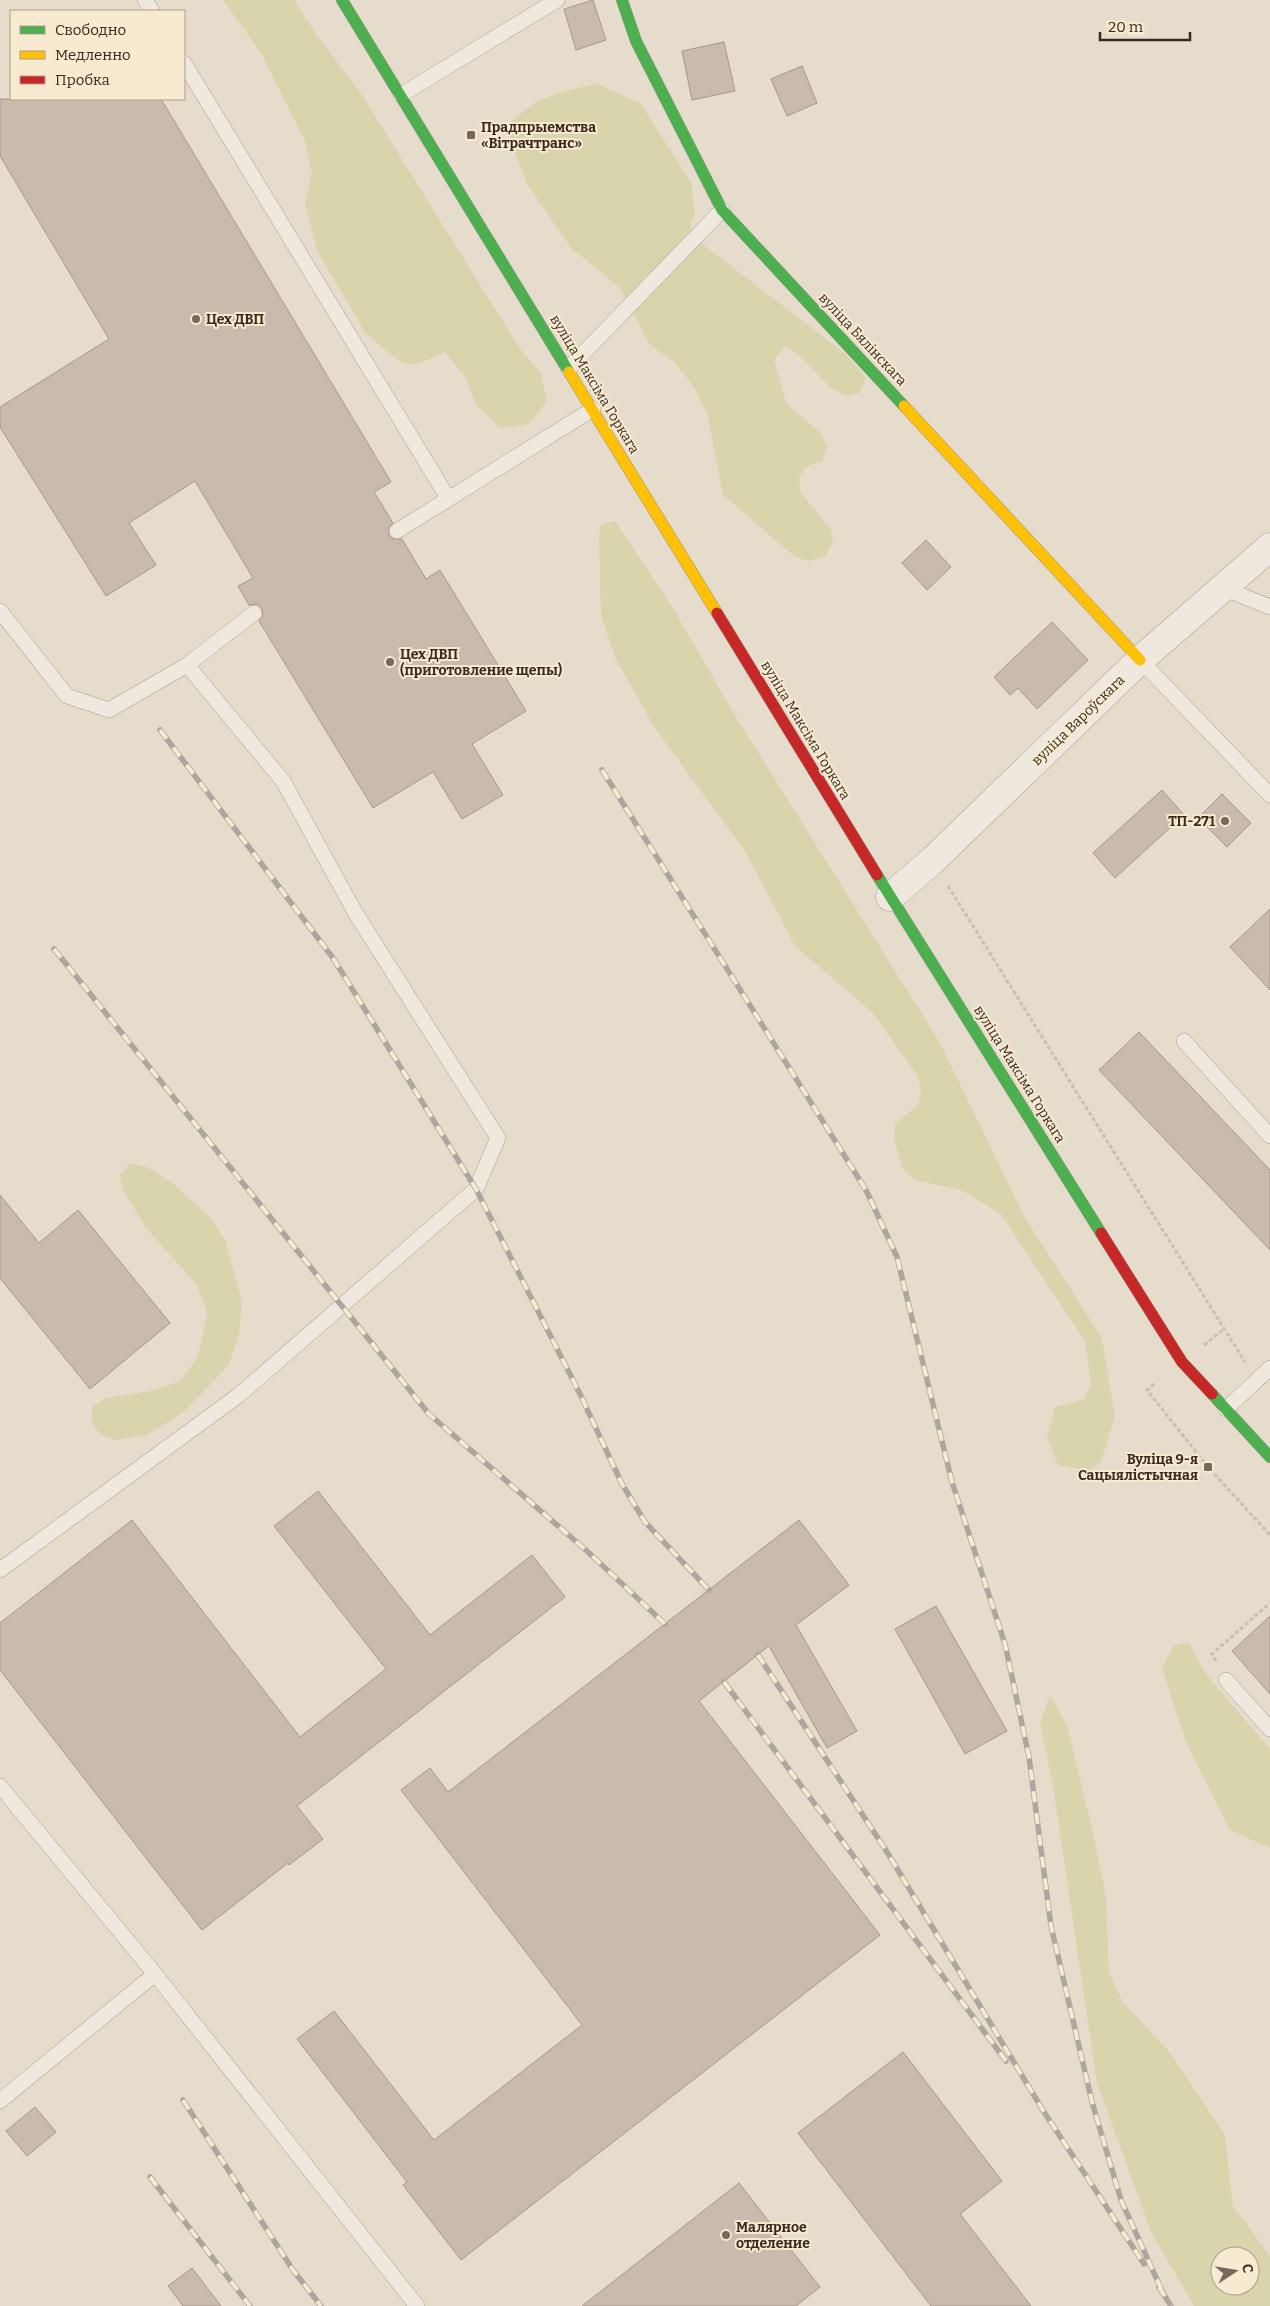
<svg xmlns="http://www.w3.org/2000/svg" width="1270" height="2306" viewBox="0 0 1270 2306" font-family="Bitter,serif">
<rect width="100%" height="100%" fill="#e6dccc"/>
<path fill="#d8d5ad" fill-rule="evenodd" d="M223,0H294L316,34L362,95L520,349L540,372L547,400L530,424L500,428L477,406L465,377L445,352L418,364L402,363L366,334L317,250L305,204L312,172L305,141L261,53Z
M597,84L640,103L691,182L695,212L690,227L697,240L847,355L866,378L860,393L846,396L831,388L798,354L784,347L774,360L786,403L821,433L827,446L822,461L808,466L799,477L801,493L830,528L833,542L825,556L810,561L795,557L723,495L708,416L694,387L674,362L649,344L620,288L571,248L526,182L509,137L511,121L538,101L567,90Z
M615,521L674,610L739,722L939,1041L1024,1216L1102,1338L1115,1416L1101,1462L1088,1471L1058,1465L1047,1437L1055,1407L1084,1399L1091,1385L1085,1341L1001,1214L961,1190L915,1180L903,1169L894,1140L895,1124L919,1104L921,1089L917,1075L873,1013L795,946L745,851L654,727L616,659L601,616L599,539L601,524Z
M129,1164L145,1166L172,1183L208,1215L225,1240L242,1302L239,1334L229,1365L185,1411L145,1436L114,1440L100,1434L91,1421L93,1406L106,1398L151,1391L180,1381L198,1357L207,1313L197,1285L146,1228L123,1190L120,1175Z
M1189,1643L1206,1674L1270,1749V1848L1230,1830L1186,1742L1162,1668L1174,1645Z
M1050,1695L1067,1725L1092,1828L1106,1896L1109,1973L1123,2002L1171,2054L1225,2135L1233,2206L1270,2256V2306H1194L1151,2232L1097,2083L1053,1786L1040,1724ZM1220,2256H1250V2286H1220Z"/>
<path fill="#cabaad" stroke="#a7978b" d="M593,0L606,40L576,50L564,9Z
M724,42L735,91L692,100L682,51Z
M802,66L817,103L787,116L771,79Z
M0,99H161L391,482L374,492L393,523L389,527V536L393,539H402L426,579L440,570L526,711L472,744L503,795L462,819L433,772L373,808L259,621L263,616L262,608L257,604L249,605L238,586L253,578L195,481L129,523L156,565L106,596L0,427V407L109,339L0,156Z
M926,540L951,567L927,590L902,563Z
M1052,622L1088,660L1037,709L1018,688L1010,695L994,677Z
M1162,790L1184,815L1115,878L1093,853Z
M1222,794L1251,823L1227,847L1198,818Z
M1270,909V990L1230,947Z
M1139,1032L1270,1170V1250L1099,1070Z
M0,1195L39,1243L78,1210L170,1323L90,1389L0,1278Z
M318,1491L430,1635L532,1555L565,1597L297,1806L323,1839L289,1865L288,1863L202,1930L0,1670V1623L132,1520L300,1737L386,1669L274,1526Z
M799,1520L849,1585L796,1625L857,1731L827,1748L769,1646L699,1701L880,1935L461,2260L403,2185L407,2182L297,2039L334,2011L434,2140L582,2025L401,1790L430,1768L448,1792Z
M936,1606L1007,1731L965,1754L895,1629Z
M1270,1616V1694L1232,1651Z
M903,2052L1002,2181L960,2214L1031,2306H931L798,2133Z
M35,2107L56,2132L27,2156L6,2131Z
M739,2183L820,2287L796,2306H582Z
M192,2268L221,2306H183L168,2286Z"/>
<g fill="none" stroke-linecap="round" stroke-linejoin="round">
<g stroke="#aba195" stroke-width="16">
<path id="lane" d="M145,0L152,11
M184,63L448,498
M401,95L557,0
M568,369L722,210
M397,531L593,409
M1223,588L1270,607
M0,611L67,696L109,710L187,665
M1140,660L1270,795
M1184,1041L1270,1136
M1226,1409L1270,1368
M0,1570L239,1395L476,1189L498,1138L356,914L283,781L187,665L254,613
M1226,1680L1270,1729
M0,1786L155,1974L417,2306
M0,2101L155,1974"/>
</g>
<g stroke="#aba195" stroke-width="29">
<path id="street" d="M890,897L932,861L1140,660L1270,547"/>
</g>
<g stroke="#9b9186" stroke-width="12">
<path id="fast" d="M342,0L569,372
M622,0L636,41L722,210L904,406
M877,875L1101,1233
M1212,1394L1270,1457"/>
</g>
<g stroke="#9b9186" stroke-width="12">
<path id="slow" d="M569,372L717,613
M904,406L1140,660"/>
</g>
<g stroke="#9b9186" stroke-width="12">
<path id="jam" d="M717,613L877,875
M1101,1233L1182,1362L1212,1394"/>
</g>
<path stroke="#c7bfb5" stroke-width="3" stroke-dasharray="4 2.5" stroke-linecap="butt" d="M948,886L1245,1362
M1204,1345L1224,1329
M1154,1384L1147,1390L1208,1467L1270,1535
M1216,1661L1212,1654L1270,1603"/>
<use href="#lane" stroke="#eee8de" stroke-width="15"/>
<use href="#street" stroke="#eee8de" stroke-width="28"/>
<use href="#fast" stroke="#4caf50" stroke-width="11"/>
<use href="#slow" stroke="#ffc107" stroke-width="11"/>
<use href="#jam" stroke="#c62828" stroke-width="11"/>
<g stroke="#ada69e" stroke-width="5.5">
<path id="rail" d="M160,730L333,958L476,1189L580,1394L622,1484L645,1522L709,1590
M602,770L866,1190L897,1257L952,1482L1005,1644L1029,1757L1051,1926L1092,2102L1121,2200L1163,2293
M54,949L429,1414L587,1551L665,1624
M758,1655L887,1852L1044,2112L1144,2264
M724,1682L1006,2061
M183,2100L293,2270L321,2306
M150,2177L250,2306
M1159,2287L1171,2306"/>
</g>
<use href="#rail" stroke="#f8ead1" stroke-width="4" stroke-dasharray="11" stroke-linecap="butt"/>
</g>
<g fill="#76685a" stroke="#f8ead1" stroke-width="2">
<rect x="466" y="130" width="10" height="10" rx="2.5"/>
<circle cx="196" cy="319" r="5"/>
<circle cx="390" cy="662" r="5"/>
<circle cx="1225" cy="821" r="5"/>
<rect x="1203" y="1462" width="10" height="10" rx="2.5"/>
<circle cx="726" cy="2235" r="5"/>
</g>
<g text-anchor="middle" stroke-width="4" stroke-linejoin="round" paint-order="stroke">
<g font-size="14" font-weight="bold" fill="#3a291d" stroke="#f8ead1" text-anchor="start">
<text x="481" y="132">Прадпрыемства<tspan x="481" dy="16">«Вітрачтранс»</tspan></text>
<text x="206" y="324">Цех ДВП</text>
<text x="400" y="659">Цех ДВП<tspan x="400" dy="16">(приготовление щепы)</tspan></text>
<text x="1215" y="826" text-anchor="end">ТП-271</text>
<text x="1198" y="1464" text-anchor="end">Вуліца 9-я<tspan x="1198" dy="16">Сацыялістычная</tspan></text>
<text x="736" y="2232">Малярное<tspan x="736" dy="16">отделение</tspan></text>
</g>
<g font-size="14" fill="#3a291d" stroke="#f8ead1">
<text transform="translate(863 339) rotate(47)" y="5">вуліца Бялінскага</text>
<text transform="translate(595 384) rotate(59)" y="5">вуліца Максіма Горкага</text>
<text transform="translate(1078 720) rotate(-44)" y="5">вуліца Вароўскага</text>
<text transform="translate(806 730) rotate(59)" y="5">вуліца Максіма Горкага</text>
<text transform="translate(1020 1074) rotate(58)" y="5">вуліца Максіма Горкага</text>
</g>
</g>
<rect x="10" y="10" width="175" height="90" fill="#f8ead1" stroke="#ac9d89"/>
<rect x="20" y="26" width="25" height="8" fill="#4caf50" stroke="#ac9d89"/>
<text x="55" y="35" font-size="15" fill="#3a291d">Свободно</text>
<rect x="20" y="51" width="25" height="8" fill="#ffc107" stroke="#ac9d89"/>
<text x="55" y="60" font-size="15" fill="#3a291d">Медленно</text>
<rect x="20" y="76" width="25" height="8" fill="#c62828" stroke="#ac9d89"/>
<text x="55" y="85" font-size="15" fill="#3a291d">Пробка</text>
<g transform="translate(1235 2271) rotate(78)"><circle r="24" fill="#f8ead1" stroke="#ac9d89"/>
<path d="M0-4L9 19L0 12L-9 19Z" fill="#76685a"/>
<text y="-8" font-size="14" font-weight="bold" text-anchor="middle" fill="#3a291d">С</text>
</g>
<path d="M1100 32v8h90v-8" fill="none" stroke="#3a291d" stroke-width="2.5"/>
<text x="1108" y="32" font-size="15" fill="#3a291d" stroke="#f8ead1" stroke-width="4" paint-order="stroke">20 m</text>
</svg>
